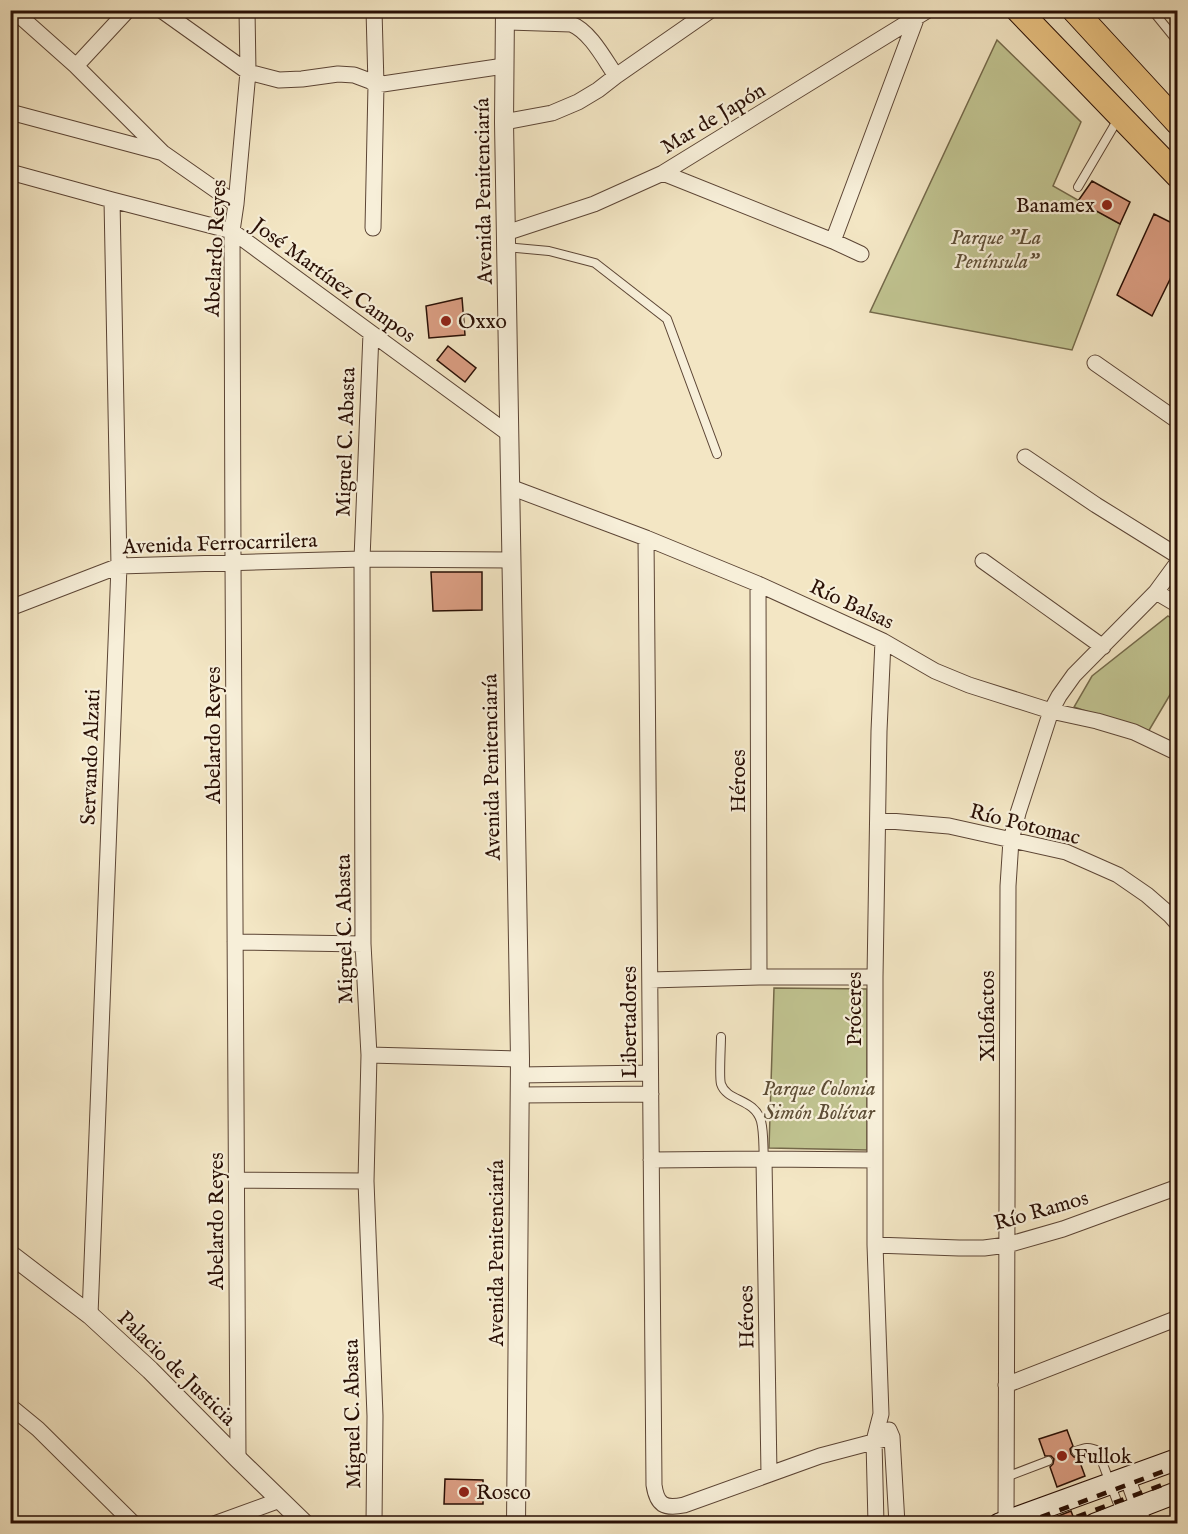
<svg xmlns="http://www.w3.org/2000/svg" width="1188" height="1534" viewBox="0 0 1188 1534" font-family="'IM FELL English',serif">
<rect width="100%" height="100%" fill="#f3e6c4"/>
<filter id="stains"><feTurbulence type="fractalNoise" baseFrequency=".00333" numOctaves="4"/><feColorMatrix values="0 0 0 0 .2 0 0 0 0 .09 0 0 0 0 .02 0 0 0 .5 -.17"/></filter>
<radialGradient id="worn" r=".72"><stop offset=".6" stop-color="#630" stop-opacity="0"/><stop offset="1" stop-color="#630" stop-opacity=".3"/></radialGradient>
<path fill="#c0c390" stroke="#74694a" stroke-width="1.5" d="M997,40L1081,122L1053,186L1120,224L1072,350L870,312Z
M1168,616L1177,622V683L1148,732L1074,707L1092,676Z
M774,988L867,989V1150L769,1148Z"/>
<path fill="#db9e83" stroke="#290f05" stroke-width="1.5" d="M1092,181L1130,202L1120,224L1078,201Z
M1154,214L1178,226V263L1152,316L1117,295Z
M462,298L465,335L429,338L426,306Z
M448,346L476,368L465,382L437,360Z
M431,572H482V610L433,611Z
M1067,1430L1073,1446L1070,1449L1071,1454L1074,1457H1078L1085,1476L1057,1487L1050,1467L1053,1464L1054,1459L1051,1456H1045L1039,1439Z
M445,1479L483,1480V1504H444Z
M1071,1511L1076,1524H1038Z"/>
<g fill="none" stroke-linecap="round" stroke-linejoin="round">
<g stroke="#5c4535" stroke-width="10">
<path id="service" d="M1152,10L1178,42
M1078,187L1118,119
M506,247L549,251L595,263L667,319L717,454
M721,1037C721,1046 719,1078 721,1084C727,1102 754,1098 761,1121C764,1133 763,1147 764,1159
M1076,1451C1084,1448 1089,1446 1098,1451L1121,1512
M1006,1477L1048,1461"/>
</g>
<g stroke="#5c4535" stroke-width="17">
<path id="minor" d="M13,10L76,66L163,153L236,204
M161,10L248,72L279,80L302,79L338,74L354,75L370,81L376,85L504,66
M505,22L571,24C590,31 605,60 616,76
M76,66L128,10
M10,112L160,152
M504,122L552,113L578,102L598,90L616,76L711,10
M10,172L112,200L232,231L509,434
M663,173L833,241L861,254
M373,228L376,85L374,10
M506,233L594,204L663,173L928,10
M833,241L916,19
M371,333L362,559L363,944L369,1055L366,1181L375,1416L374,1524
M1095,363L1178,421
M1025,457L1096,505L1178,556
M510,487L646,538L758,584L883,641L935,671L969,685L1051,711L1097,721L1134,732L1178,753
M646,538L654,1485C657,1505 664,1509 684,1505L820,1456L892,1437
M983,561L1103,647
M758,584L759,977
M1156,592L1178,605
M10,608L119,566L362,559L511,560
M878,820L949,826L1066,852L1118,875L1147,895L1170,915L1178,924
M235,942L363,944
M650,980L759,977H875
M369,1055L520,1059
M519,1075L650,1073
M519,1095L651,1094
M764,1159L769,1474
M651,1160L764,1159L875,1160
M237,1180L366,1181
M875,1245L959,1248H984L1007,1245L1063,1229L1178,1187
M90,1315L119,566L112,200
M1006,1385L1178,1318
M10,1406L38,1429L134,1524
M889,1430L892,1437L897,1524
M238,1459L233,562L232,231L236,204L248,72L247,10
M1127,1477L1144,1524
M214,1524L280,1500
M876,1524L874,1441L881,1414L875,1245V977L879,731L883,641
M1006,1524L1008,886L1011,840L1018,813L1051,711L1059,696L1074,675L1156,592L1178,562"/>
</g>
<g stroke="#5c4535" stroke-width="20">
<path id="tertiary" d="M505,10L504,122L508,360L520,1059L516,1524
M10,1254L90,1315L150,1370L238,1459L305,1524"/>
</g>
<g stroke="#290f05" stroke-width="23">
<path id="secondary" d="M999,1524L1178,1459
M1095,1524L1178,1492"/>
</g>
<g stroke="#290f05" stroke-width="26">
<path id="trunk" d="M1018,10L1178,176
M1074,10L1178,123"/>
</g>
<use href="#service" stroke="#f7efd9" stroke-width="8"/>
<use href="#minor" stroke="#f7efd9" stroke-width="15"/>
<use href="#tertiary" stroke="#f7efd9" stroke-width="18"/>
<use href="#secondary" stroke="#f7efd9" stroke-width="21"/>
<use href="#trunk" stroke="#eac382" stroke-width="24"/>
<path stroke="#290f05" stroke-width="4.5" stroke-dasharray="10 10" stroke-linecap="butt" d="M1022,1524L1178,1466
M1058,1524L1178,1479"/>
</g>
<g fill="#8f2418" stroke="#f7efd9" stroke-width="2">
<circle cx="1107" cy="205" r="6"/>
<circle cx="446" cy="321" r="6"/>
<circle cx="1062" cy="1456" r="6"/>
<circle cx="464" cy="1492" r="6"/>
</g>
<g text-anchor="middle" stroke-width="4.5" stroke-linejoin="round" paint-order="stroke">
<g font-size="21" fill="#290f05" stroke="#f7efd9">
<text transform="translate(713 118) rotate(-31)" y="7">Mar de Japón</text>
<text transform="translate(483 191) rotate(-91)" y="7">Avenida Penitenciaría</text>
<text transform="translate(215 248) rotate(-87)" y="7">Abelardo Reyes</text>
<text transform="translate(334 280) rotate(36)" y="7">José Martínez Campos</text>
<text transform="translate(345 442) rotate(-88)" y="7">Miguel C. Abasta</text>
<text transform="translate(220 543) rotate(-2)" y="7">Avenida Ferrocarrilera</text>
<text transform="translate(852 604) rotate(25)" y="7">Río Balsas</text>
<text transform="translate(213 735) rotate(-90)" y="7">Abelardo Reyes</text>
<text transform="translate(90 757) rotate(-88)" y="7">Servando Alzati</text>
<text transform="translate(491 767) rotate(-91)" y="7">Avenida Penitenciaría</text>
<text transform="translate(738 781) rotate(-90)" y="7">Héroes</text>
<text transform="translate(1025 824) rotate(14)" y="7">Río Potomac</text>
<text transform="translate(344 929) rotate(-91)" y="7">Miguel C. Abasta</text>
<text transform="translate(854 1009) rotate(-90)" y="7">Próceres</text>
<text transform="translate(987 1016) rotate(-90)" y="7">Xilofactos</text>
<text transform="translate(629 1022) rotate(-90)" y="7">Libertadores</text>
<text transform="translate(1041 1210) rotate(-16)" y="7">Río Ramos</text>
<text transform="translate(216 1221) rotate(-90)" y="7">Abelardo Reyes</text>
<text transform="translate(496 1253) rotate(-90)" y="7">Avenida Penitenciaría</text>
<text transform="translate(746 1317) rotate(-91)" y="7">Héroes</text>
<text transform="translate(177 1368) rotate(44)" y="7">Palacio de Justicia</text>
<text transform="translate(352 1414) rotate(-91)" y="7">Miguel C. Abasta</text>
</g>
<g font-size="21" fill="#290f05" stroke="#f7efd9" text-anchor="start">
<text x="1095" y="212" text-anchor="end">Banamex</text>
<text x="458" y="328">Oxxo</text>
<text x="1074" y="1463">Fullok</text>
<text x="476" y="1499">Rosco</text>
</g>
<g font-size="21" font-style="italic" fill="#5e4e36" stroke="#f7efd9">
<text x="996" y="244">Parque "La<tspan x="996" dy="24">Península"</tspan></text>
<text x="819" y="1095">Parque Colonia<tspan x="819" dy="24">Simón Bolívar</tspan></text>
</g>
</g>
<rect width="1188" height="1534" fill="none" stroke="#f3e6c4" stroke-width="36"/>
<rect x="12" y="12" width="1164" height="1510" fill="none" stroke="#290f05" stroke-width="3"/>
<rect x="18" y="18" width="1152" height="1498" fill="none" stroke="#290f05" stroke-width="1.5"/>
<rect width="100%" height="100%" filter="url(#stains)"/>
<rect width="100%" height="100%" fill="url(#worn)"/>
</svg>
